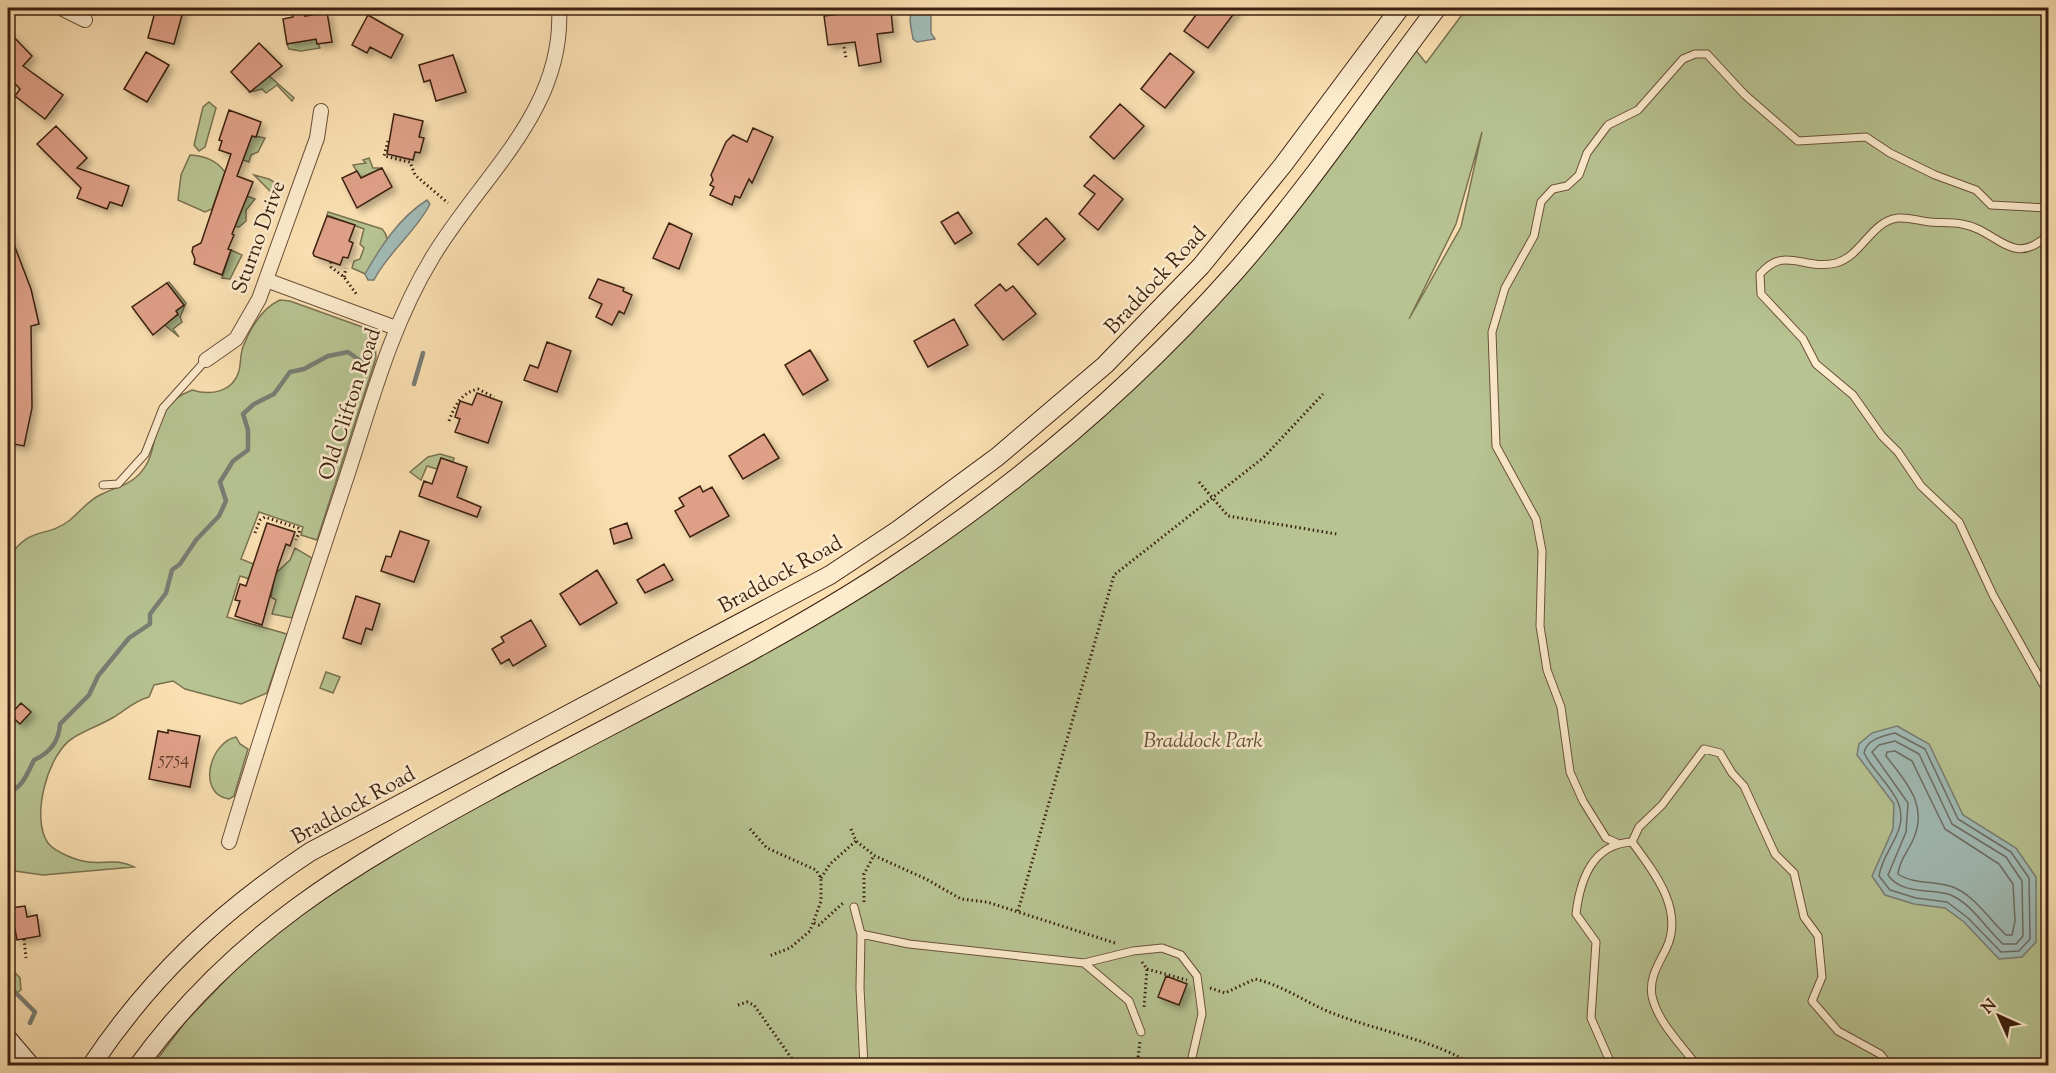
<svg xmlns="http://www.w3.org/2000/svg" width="2056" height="1073" viewBox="0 0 2056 1073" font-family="'Sorts Mill Goudy',serif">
<defs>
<filter id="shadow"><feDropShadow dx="4.5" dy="4.5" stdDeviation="3" flood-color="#0004"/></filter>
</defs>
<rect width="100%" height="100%" fill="#fae0b2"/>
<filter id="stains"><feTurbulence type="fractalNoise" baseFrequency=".00333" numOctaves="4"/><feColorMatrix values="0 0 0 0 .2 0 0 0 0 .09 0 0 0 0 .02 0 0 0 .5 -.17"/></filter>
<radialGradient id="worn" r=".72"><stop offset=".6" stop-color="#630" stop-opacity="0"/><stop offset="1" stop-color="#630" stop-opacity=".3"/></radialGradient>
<path fill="#b7c391" stroke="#7a7251" stroke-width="1.5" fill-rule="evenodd" d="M1467,8H2048V1065L152,1066L186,1021L238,967L344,873L887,571L1084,422L1178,333L1410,43L1426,63ZM1482,132L1461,227L1409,319L1456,224Z
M316,39L320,48L301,51L289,49L287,44Z
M267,74L294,98L292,101L277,85L266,93L262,89L250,92Z
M209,102L216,108L205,147L199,151L194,145L203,107Z
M251,135L265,138L258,152L251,155L249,162L243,160Z
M190,155C205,156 216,160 225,172L212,209L205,212L178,200L181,175Z
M369,158L373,168H382L361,178L353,165L366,163L363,160Z
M254,175L269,179L279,185L277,191L272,193Z
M244,195L255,199L246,210V221L239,227L232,226Z
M328,212L382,229C396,244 379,262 370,276L352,268L354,261L360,259L364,248L360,244L364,229L327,215Z
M231,250L242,255L230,279L222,278Z
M169,282L186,303L180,317L182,322L173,329L179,337L165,325L164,321L178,315L176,311L184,305L167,283Z
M280,300L290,301L365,328L375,340L376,358L317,540L301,535L303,527L259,512L241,559L276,573L290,560L295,548L312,558L292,618L272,614L276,600L271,597L273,586L240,576L227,617L287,634L267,693L241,704L185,689L173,681L154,685L149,697C136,700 125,710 114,717C101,725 85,730 73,738C48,753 30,818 48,843C55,852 77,861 89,862C105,864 118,858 134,867L43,875L8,870L9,558C29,525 46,539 70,520C81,511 88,500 102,494C113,488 125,487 135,478C167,452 141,410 192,390C211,396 233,392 239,371C241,363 240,355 243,347C250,329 262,308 280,300Z
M440,454L454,458L453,462L441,458L437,469L427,466L421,480L410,472L428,457Z
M326,672L340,677L333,693L320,688Z
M236,737L240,744L248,749L234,796L229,799C196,794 210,742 236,737Z
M8,965L20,978L21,990L8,999Z"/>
<path fill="#a1bbb6" stroke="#797d74" stroke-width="1.5" d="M924,8L931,9V33L935,39L917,42L913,39C912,30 906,15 915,10C918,9 921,9 924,8Z
M427,200L430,204C416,232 388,252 374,280H368L365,274C381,246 399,218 427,200Z
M1897,726L1929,744L1963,815L2016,848L2036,877V942L2022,957L1999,959L1964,922L1945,908L1914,904L1885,895L1872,876L1893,829L1894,804L1857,755L1859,744L1872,733Z"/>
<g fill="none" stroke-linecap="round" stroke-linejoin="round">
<path stroke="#6e6e64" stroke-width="1.5" d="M1895,733L1925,749L1958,819L2011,852L2029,878L2030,939L2019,951L2001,952L1968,918L1947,902L1916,898L1890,890L1879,876C1881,861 1891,848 1897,834C1913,799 1877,780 1864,753C1867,739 1883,736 1895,733Z
M1895,741L1919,754L1952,824L2006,857L2022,881L2023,936L2016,944H2003C1986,929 1970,901 1948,894C1927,889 1901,894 1888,875L1906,832L1908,803L1872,752L1879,745Z
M1895,751L1912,761L1945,829L1999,864L2013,884L2015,921L2012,935H2006C1989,919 1975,896 1953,887C1936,880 1914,885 1898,874C1899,861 1908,851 1913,840C1929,805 1906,782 1886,756L1887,752Z"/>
<path stroke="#797d74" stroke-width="4.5" d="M414,384L423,353
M8,792C22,789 28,772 34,760C50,753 59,742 60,724L89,695L98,676L129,638L150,624V614L166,593L172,570L180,564L196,540L219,516L226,501L220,482L233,461L248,450V430L243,414L254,404L274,394L290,372L304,369L328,356L348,352L365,364
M8,985L35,1012L30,1023"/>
</g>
<path fill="#dea087" stroke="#3c2011" stroke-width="1.5" filter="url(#shadow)" d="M156,8H184L174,44L148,38Z
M304,8L305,16L327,12L332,42L317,44L316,39L287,44L283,19L293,17L292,10Z
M1201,8H1238L1208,48L1184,31Z
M878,9V12L891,11L893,32L877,34L881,62L859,66L855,42L828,45L824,16Z
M368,15L403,35L391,58L370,47L367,53L352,45Z
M8,31L32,56L23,66L63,95L45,119L15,96L20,89L8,76Z
M259,43L282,66L250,92L231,72Z
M146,52L169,65L147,102L124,89Z
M1170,53L1194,72L1165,108L1141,89Z
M453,55L466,92L436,101L430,80L424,82L419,65Z
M1120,104L1144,126L1114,159L1090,137Z
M229,110L261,122L256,137L252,136L237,176L253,182L232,234L234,235L228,249L231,250L222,275L194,264L195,259L192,252L193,247L201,243L231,154L219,150L222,141L219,140Z
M394,114L423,121L419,137L424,138L420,153L415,152L413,160L387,154Z
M56,126L87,158L77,168L129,186L122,206L110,202L107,209L77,198L81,188L37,144Z
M753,128L773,137L752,183L749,179L740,198L735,196L732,205L710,195L714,187L710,185L713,180L711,175L726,142L733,135L747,142Z
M382,168L392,187L357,208L342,178L357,171L361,178Z
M1094,175L1123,199L1098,230L1079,214L1095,194L1084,186Z
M958,212L972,233L955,244L941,222Z
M327,216L355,225L349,241L353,243L348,258L343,257L340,265L314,256L313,253Z
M1046,218L1065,239L1038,265L1018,244Z
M669,223L692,234L679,269L653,258Z
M8,229L31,289L39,324L31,326L32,408L24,446L8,443V347H14L8,319Z
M598,279L624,288L623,291L632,295L624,314L619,311L612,325L596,317L602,304L589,298Z
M167,283L184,305L176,311L178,314L153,335L132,307Z
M1000,284L1006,291L1013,286L1036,314L1003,340L975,305Z
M954,319L968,345L928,367L914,341Z
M547,342L571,351L557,392L524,380L530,365L538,368Z
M810,350L828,380L803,395L785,365Z
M477,393L502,402L488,443L455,432L460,419L455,417L460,401L472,405Z
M764,434L779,458L743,479L729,456Z
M441,458L467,467L457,497L481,507L477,517L419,496L424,481L432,484Z
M700,486L703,492L712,487L729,516L690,537L675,511L684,506L679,498Z
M267,523L295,532L290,546L286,544L278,567L262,625L235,616L240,601L235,600L240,584L246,586Z
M627,523L632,538L614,544L610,529Z
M400,531L429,541L414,582L381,571L386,556L391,557Z
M664,564L673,580L645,593L637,580Z
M597,570L617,603L580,625L560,594Z
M356,596L380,604L372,630L366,628L361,644L343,638Z
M531,620L546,646L513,666L509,659L501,664L492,649L504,642L501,637Z
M21,703L31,712L20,724L10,715Z
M168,730L200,736L190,787L149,779L158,731L168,733Z
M25,906L27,917L37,915L40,936L17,940L11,908Z
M1166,976L1187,984L1179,1005L1158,997Z"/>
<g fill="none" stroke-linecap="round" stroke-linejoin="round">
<g stroke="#6c5039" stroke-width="9">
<path id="lane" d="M2048,235C2012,269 1998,230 1962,224C1952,222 1941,223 1930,222C1920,221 1908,217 1898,218C1871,221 1862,256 1836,263C1803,271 1785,245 1760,274L1761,294L1803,339L1816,364L1853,395L1882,436L1898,452L1921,486L1959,522L1993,595L2048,693
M103,485L118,484L145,454L163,408L206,360
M1632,842L1639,827L1662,805L1704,749L1720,753L1732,773L1744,786L1775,854L1794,873L1804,917L1818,936L1822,977L1812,1001L1838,1031L1880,1054L1890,1066
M1632,842C1654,872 1685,910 1666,949C1658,965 1649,978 1652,996C1658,1023 1681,1044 1697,1066
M1617,843L1606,838L1583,801L1570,772L1561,707L1547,670L1540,626L1542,551L1536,519L1496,446L1492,332L1505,288L1534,236L1541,202L1553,189L1567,186L1579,175L1587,153L1608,125L1638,110L1683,59L1695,54H1707L1745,95L1798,141L1866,137L1890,153L1935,175L1976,190L1991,205L2048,208
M854,907L861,934L860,988L864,1066
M861,934L909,944L1084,963L1133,951L1162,948L1181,955L1197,976L1202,1014L1190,1066
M1084,963L1129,1001L1141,1032
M1612,1066L1591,1018L1596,942L1576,914C1580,880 1592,844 1632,842"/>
</g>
<g stroke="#6c5039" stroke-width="16">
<path id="street" d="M61,8L85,20
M266,280L396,328
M206,360L236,339L259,299L317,138L321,111
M229,842C265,722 305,602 345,482C370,407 390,327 432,258C480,177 565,111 559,8"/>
</g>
<g stroke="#3c2011" stroke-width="20">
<path id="secondary" d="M8,1039L31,1066
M91,1066C151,976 221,911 310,852L830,575L898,530L997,457L1105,365L1201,266L1283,165L1400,8
M138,1066C234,934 350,866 490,790C623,717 760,653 886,571C1015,487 1133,387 1235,272C1308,189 1370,96 1437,8"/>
</g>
<path stroke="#3c2011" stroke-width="3" stroke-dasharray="1.5 3" stroke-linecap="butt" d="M844,47L846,58
M388,141L384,156L410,162L415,175L448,203
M331,262V267L344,277L357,295
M344,277L346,268
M449,421C455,405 461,393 478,389L494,397
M1199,482L1228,516L1337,534
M255,533L260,520L265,517L298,528L300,530L296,540
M750,829L767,848L816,870L821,878V901L810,931L790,948L769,956
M851,829L856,841L875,856L926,879L961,899L987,902L1115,943
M821,878L830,864L856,841
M864,902V874L874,855
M1018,911L1114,575L1263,458L1323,394
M814,923L819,925L843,903
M24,939L26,958
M1142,962L1147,969L1144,1007
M1147,969L1187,980
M1210,988L1225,993L1255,979C1286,986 1310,1006 1340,1016C1380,1031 1440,1042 1474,1066
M738,1005L747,1002L754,1005L797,1066
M1137,1066L1140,1041"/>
<use href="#lane" stroke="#fcebcd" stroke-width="7"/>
<use href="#street" stroke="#fcebcd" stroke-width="14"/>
<use href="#secondary" stroke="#fcebcd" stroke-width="18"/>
</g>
<g text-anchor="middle" stroke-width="5" stroke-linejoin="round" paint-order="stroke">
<g font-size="18" fill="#64402e">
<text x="174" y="764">5754</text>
</g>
<g font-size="21" fill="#3c2011" stroke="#fcebcd">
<text transform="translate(258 237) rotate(-70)" y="7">Sturno Drive</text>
<text transform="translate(1155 280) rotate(-47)" y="7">Braddock Road</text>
<text transform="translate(349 404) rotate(-72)" y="7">Old Clifton Road</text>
<text transform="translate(780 574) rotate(-29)" y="7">Braddock Road</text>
<text transform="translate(353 805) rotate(-29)" y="7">Braddock Road</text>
</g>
<g font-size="21" font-style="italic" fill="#615137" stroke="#fcebcd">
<text x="1203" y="747">Braddock Park</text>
</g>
</g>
<rect width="2056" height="1073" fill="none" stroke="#fae0b2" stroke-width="30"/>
<rect x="9" y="9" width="2038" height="1055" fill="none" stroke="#3c2011" stroke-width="3"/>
<rect x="15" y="15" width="2026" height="1043" fill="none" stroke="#3c2011" stroke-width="1.5"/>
<g transform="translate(1999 1016) rotate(315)" stroke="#fcebcd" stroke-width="4.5" paint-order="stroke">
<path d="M0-4.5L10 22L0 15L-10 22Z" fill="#3c2011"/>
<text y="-9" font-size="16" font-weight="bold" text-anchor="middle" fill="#3c2011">N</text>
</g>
<rect width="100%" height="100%" filter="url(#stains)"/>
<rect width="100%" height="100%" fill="url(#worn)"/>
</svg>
